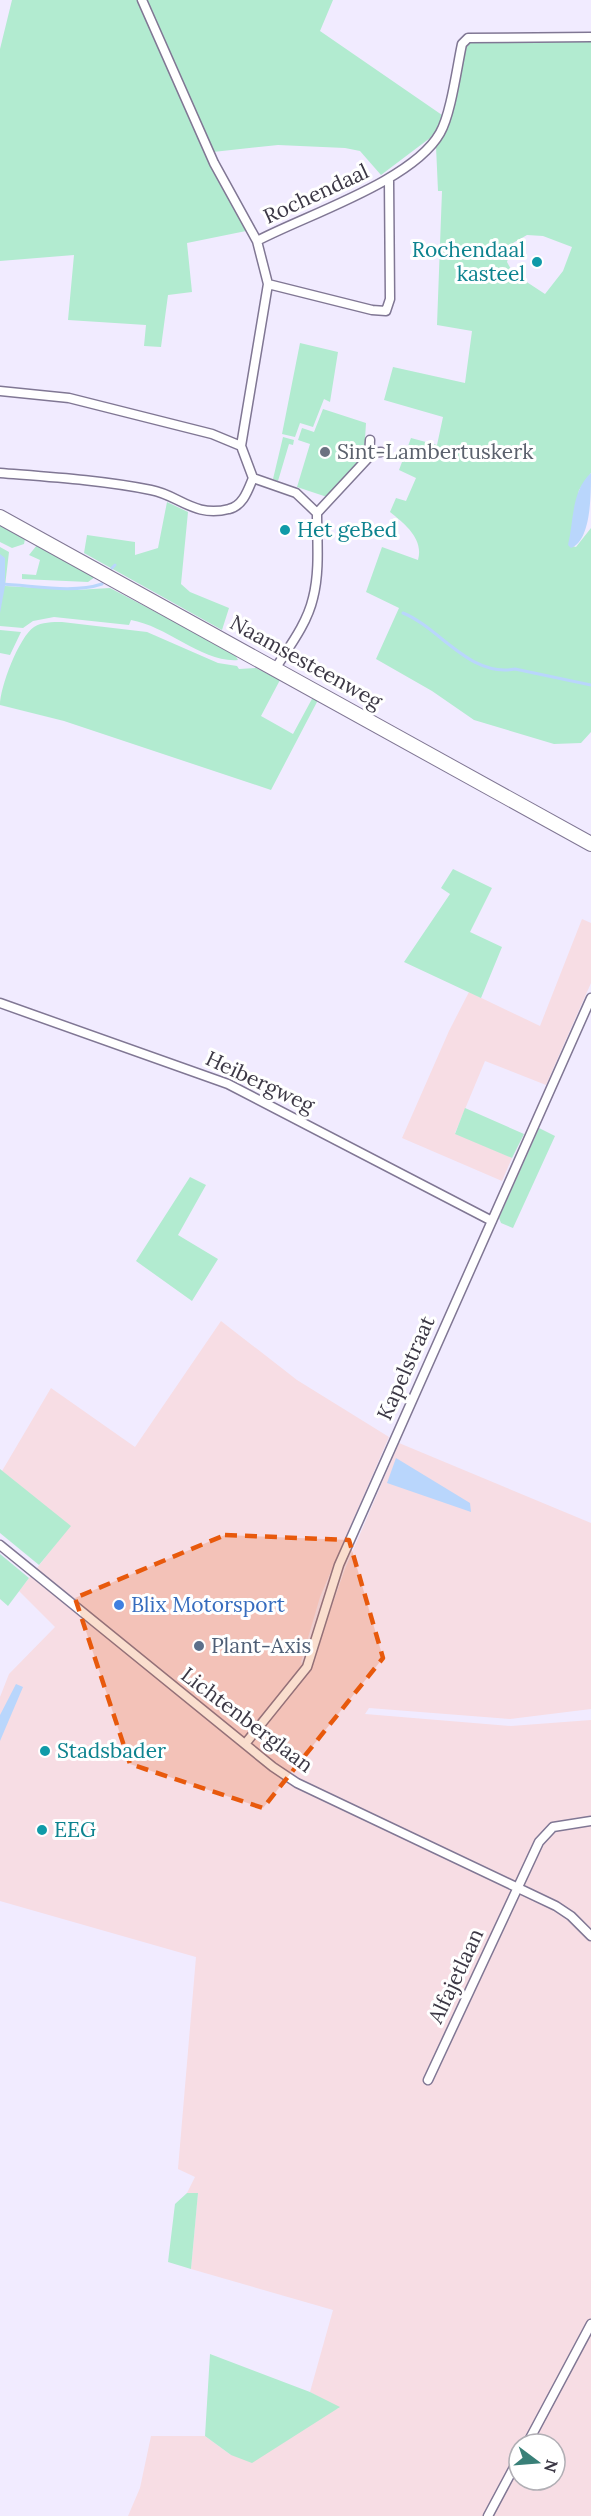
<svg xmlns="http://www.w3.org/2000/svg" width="591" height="2516" viewBox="0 0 591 2516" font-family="Lora,serif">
<rect width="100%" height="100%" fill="#f1ebff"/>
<path fill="#f7dde4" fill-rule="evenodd" d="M582,919L591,923V983L546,1085L485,1061L455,1133L512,1158L502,1181L402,1138L449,1031L469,992L540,1026Z
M221,1321L297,1380L389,1437L320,1597L301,1662L308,1673L345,1569L399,1443L591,1523V1709L510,1719L369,1708L365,1714L511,1726L591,1720V2516H128L140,2488L151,2436H205L231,2455L339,2408L310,2392L333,2310L191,2269L198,2193H187L195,2177L178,2169L196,1957L0,1901V1697L9,1674L55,1627L19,1591L70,1526L2,1471L51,1388L135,1447ZM519,2444H555V2480H519Z"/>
<path fill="#b2ebd0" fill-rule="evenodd" d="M12,0H138L214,173L246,231L187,243L192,292L168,295L161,347L144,346L146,325L68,320L74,255L0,261V49Z
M146,0H333L320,31L442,115L439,127L434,135L381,175L360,151L345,148L278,145L213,152Z
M591,39V473L579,490L569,545L576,547L591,528V732L581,743L554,744L474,720L432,691L376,659L399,608L366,592L382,547L418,560C424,539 405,524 390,512L396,498L406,501L416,478L399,470L411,438L437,445L443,417L384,400L393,367L465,383L472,331L437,325L442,191H438L436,146L444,133L466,44L470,40ZM527,235L543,236L572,247L563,271L545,294L513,273L507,262L513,243Z
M300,343L338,352L330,402L324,399L313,427L300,423L295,437L282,434Z
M323,409L366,423L364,455L327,497L297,487L310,444L298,440L302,428L314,432Z
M283,437L294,440L293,445L289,444L278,481L273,479Z
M167,502L188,512L181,584L190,592L229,608L222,630L84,553L87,535L135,542V555L158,548Z
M0,525L25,539L24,544L12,548L0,542Z
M37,545L95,577L88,582L22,579V574L36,575L40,560L29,555Z
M0,547L9,552L5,586L76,590L110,588L234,653L238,660C203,663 167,626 131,620L129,625L54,617L33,621L23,628L0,626Z
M62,622L147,632L218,663L237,666L239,669L256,668L280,680L261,716L293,734L313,697L318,700L271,790L64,721L0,705C0,687 19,637 34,627C42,622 52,622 62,622Z
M0,630L21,632L10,655L0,653Z
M453,869L492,888L470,932L502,947L481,998L404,962L450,894L441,888Z
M465,1108L524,1134L512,1158L455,1134Z
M539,1128L555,1136L513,1228L501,1223L499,1218Z
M190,1177L206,1185L178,1235L218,1259L192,1301L136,1261Z
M0,1469L71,1526L39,1565L0,1533Z
M0,1554L29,1578L8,1606L0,1599Z
M187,2193H198L191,2269L168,2262L175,2204Z
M210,2354L310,2392L340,2407L252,2463L231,2455L205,2436Z"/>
<path fill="#b9d6fc" d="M591,473C591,495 591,541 571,548L568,545C574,521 571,491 591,473Z
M0,554L5,558V586L0,613Z
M396,1458L470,1503L471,1512L387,1483Z
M16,1684L23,1687L0,1741V1715Z"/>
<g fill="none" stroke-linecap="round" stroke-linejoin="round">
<path stroke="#b9d6fc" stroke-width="3" d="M112,568L115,565
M0,584C32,585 72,594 102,584
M403,613C440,628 470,678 515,669L591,685"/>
<g stroke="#807794" stroke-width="11">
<path id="street" d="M142,0L214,163L257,241L268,284L241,446L253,478L296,493L317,513C317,541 320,571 313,598C307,624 289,647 275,669
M257,241C306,215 413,181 440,133C451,114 457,67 462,44L468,38L591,37
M268,284L372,310L386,311L390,299L389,180
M0,391L69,398L212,434L241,446
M370,453L381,452
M0,473C50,477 101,480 151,490C179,495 194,518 229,509C243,506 248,490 253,478
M317,513L369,457L370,440
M0,1003L228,1084L492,1221
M0,1545L273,1767L297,1783L556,1906L571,1916L591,1936
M245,1744L307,1667L339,1565L591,998
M428,2080L539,1842L553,1827L591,1821
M527,2444L591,2324
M488,2516L519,2458"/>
</g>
<g stroke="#807794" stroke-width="16">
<path id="primary" d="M0,517L591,844"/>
</g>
<use href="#street" stroke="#fff" stroke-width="8"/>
<use href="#primary" stroke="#fff" stroke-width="14"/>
</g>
<path fill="#e8590c" fill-opacity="0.2" stroke="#e8590c" stroke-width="4.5" stroke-dasharray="12 8" stroke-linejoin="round" d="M225,1535L349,1540L383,1658L263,1808L130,1764L75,1598Z"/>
<g fill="#0f9aa8" stroke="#fff" stroke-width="2">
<circle cx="537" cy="262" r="6"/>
<circle cx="285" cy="530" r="6"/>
<circle cx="45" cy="1751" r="6"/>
<circle cx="42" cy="1830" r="6"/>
</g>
<circle fill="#6b7280" stroke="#fff" stroke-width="2" cx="325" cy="452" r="6"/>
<circle fill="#3f7fe0" stroke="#fff" stroke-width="2" cx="119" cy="1605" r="6"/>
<circle fill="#5c6f8a" stroke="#fff" stroke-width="2" cx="199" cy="1646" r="6"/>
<g text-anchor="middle" stroke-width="6" stroke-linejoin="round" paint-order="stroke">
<g font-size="21" fill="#3c3845" stroke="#fff">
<text transform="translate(316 194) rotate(-25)" y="7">Rochendaal</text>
<text transform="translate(306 662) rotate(29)" y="7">Naamsesteenweg</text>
<text transform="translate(260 1082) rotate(25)" y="7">Heibergweg</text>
<text transform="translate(406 1368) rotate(-66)" y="7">Kapelstraat</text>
<text transform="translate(247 1720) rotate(37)" y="7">Lichtenberglaan</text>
<text transform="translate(456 1976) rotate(-65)" y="7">Alfajetlaan</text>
</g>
<g font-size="21" fill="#0d838f" stroke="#fff" text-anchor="start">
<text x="525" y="257" text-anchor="end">Rochendaal<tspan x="525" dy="24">kasteel</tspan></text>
<text x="297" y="537">Het geBed</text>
<text x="57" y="1758">Stadsbader</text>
<text x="54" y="1837">EEG</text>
</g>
<g font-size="21" fill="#5b616d" stroke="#fff" text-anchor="start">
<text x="337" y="459">Sint-Lambertuskerk</text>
</g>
<g font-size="21" fill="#366cbe" stroke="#fff" text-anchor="start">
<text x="131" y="1612">Blix Motorsport</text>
</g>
<g font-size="21" fill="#4e5e75" stroke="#fff" text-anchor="start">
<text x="211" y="1653">Plant-Axis</text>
</g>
</g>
<g transform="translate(537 2462) rotate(106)"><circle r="28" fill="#ffffff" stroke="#b1afb5" stroke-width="1.5"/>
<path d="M0-4.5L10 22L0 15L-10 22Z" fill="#398078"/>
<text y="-9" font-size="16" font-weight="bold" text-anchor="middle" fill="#3c3845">N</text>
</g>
</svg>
